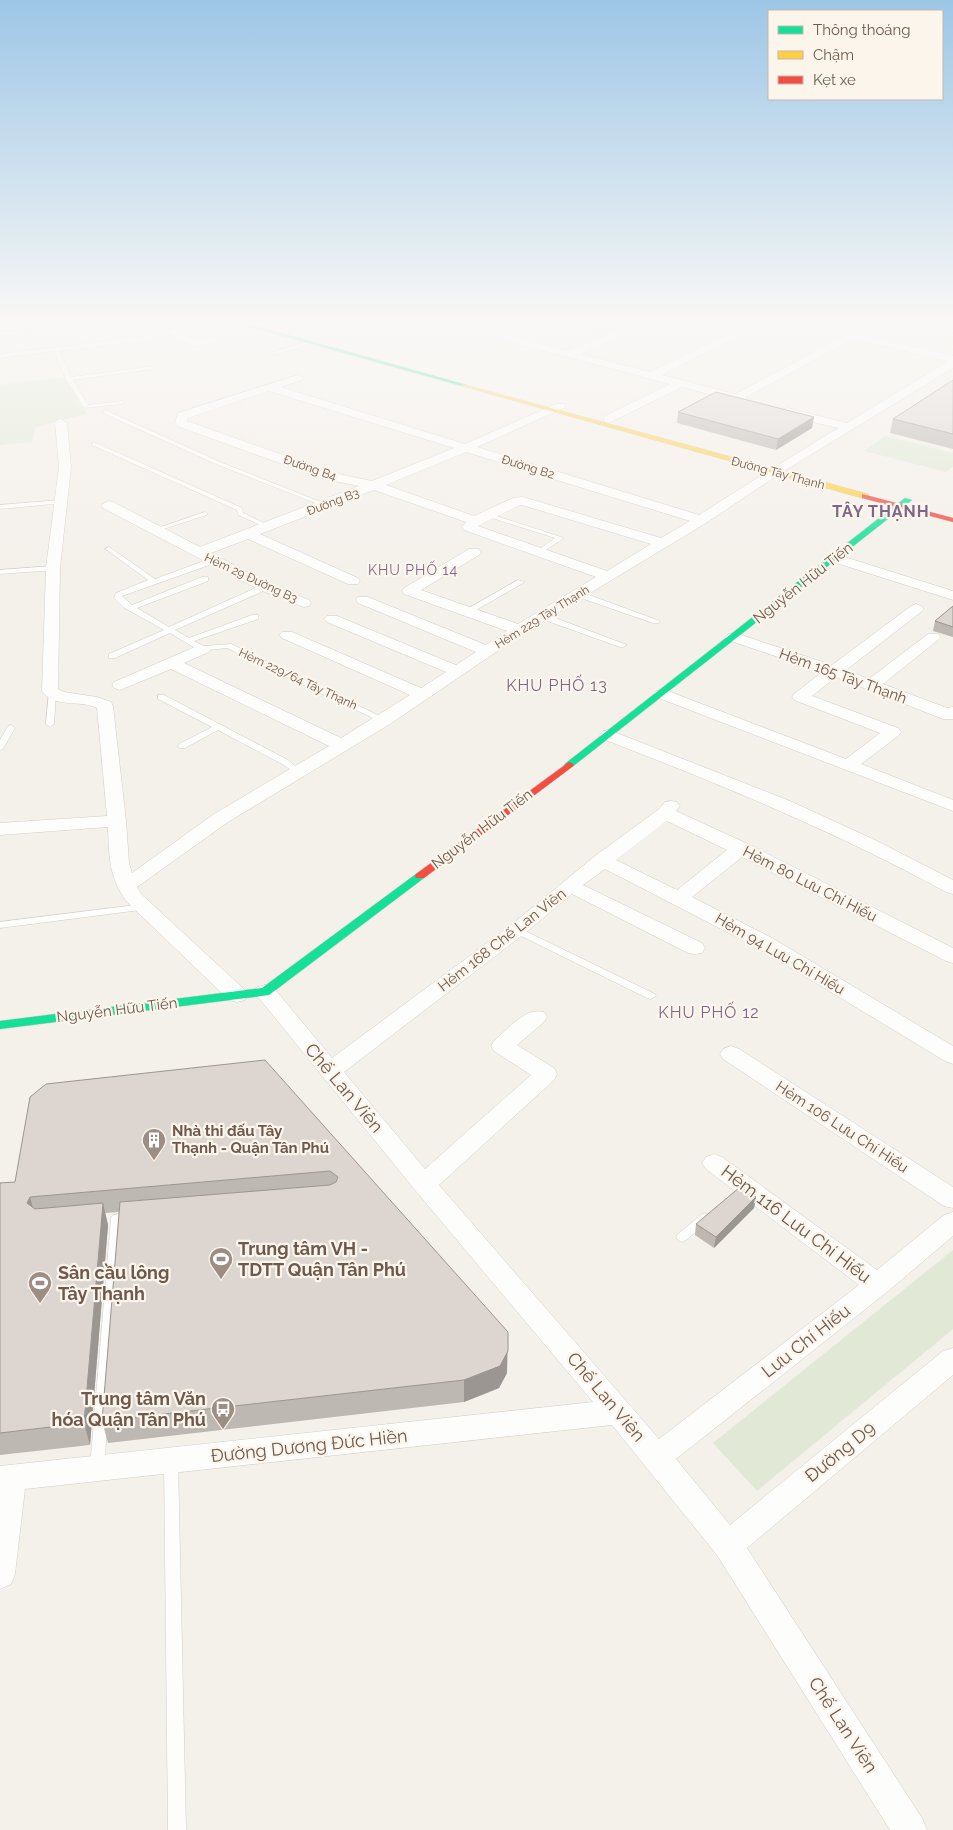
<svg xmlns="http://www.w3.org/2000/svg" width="953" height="1830" viewBox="0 0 953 1830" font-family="Raleway,sans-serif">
<rect width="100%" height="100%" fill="#f4f0ea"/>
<path fill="#e1e9d6" d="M559,320H638L608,334Z
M64,377L86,414L36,427L32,442L0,445V385Z
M885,436L953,453V467L946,472L864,451Z
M953,1250V1329L757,1491L713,1443Z"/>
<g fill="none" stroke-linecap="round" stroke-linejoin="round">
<g stroke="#d3cdc8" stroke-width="1">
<path id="lane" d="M213,320H222L149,340L59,351L71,377L155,366L156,367L153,369L73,380L88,405L123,401L124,402L121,404L84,408L66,379L54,351L0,358V354L149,336Z
M34,330V332L32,333L0,336V332Z
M310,341L313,343L312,344L269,356L266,354Z
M105,410L220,462L328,505L323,506L216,464L103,413L102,412Z
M92,443H96L242,508L243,513L272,527L267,528L238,515L237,510L92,445Z
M61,500L63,501V503L0,509V505Z
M205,512L207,513V515L157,531L152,530Z
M486,514H490L564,538L541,553H537V551L555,538L486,516Z
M109,547L155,579L209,559H215V563L122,596L132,605L202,577H208V581L137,608L169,627L262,585H268V589L175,630L189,638L252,615H258V619L194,641L204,646L231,644L388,720L384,723L381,722L227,648L200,651L170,633L115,658H109V654L164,630L123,607L114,598L116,593L148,580L107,550L105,549Z
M53,566L57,568L56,570L0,574V570Z
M518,580L525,582L471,613H465L464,611Z
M575,592H581L660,621L659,623H653L575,596Z
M539,614H545L627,645L623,647H620L539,618Z
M49,692H55L56,694L54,724L50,727L46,724Z
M158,695H164L288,760L301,771L297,774L282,764L218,730L185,748H179L178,746L179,744L212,727L158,699Z
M11,725L15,728L3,749L0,750V740L8,726Z
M144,904L148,905L149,907L148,909L0,928V922Z
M517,927L655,994L656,996L651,999L647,998L513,932L512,930Z
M131,1212L135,1214L137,1217L135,1220L123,1222L104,1468L102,1473L97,1474L92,1473L90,1468L111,1218L113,1215Z
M705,1213L709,1215L711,1218L709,1221L686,1240L682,1242L678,1240L676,1237L678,1234L701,1215Z
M171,1455L176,1456L178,1461L186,1830H168L164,1461L166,1456Z"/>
</g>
<g stroke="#d3cdc8" stroke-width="1">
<path id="street" d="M334,320H351L293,339L289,340L284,337L285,335Z
M468,320H482L476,324H468Z
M639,320H653L581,354L650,372L756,320H770L662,375L735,394L843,337L782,322L781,320H800L851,332L874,320H887L862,335L953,356V368L784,471L780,470L778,467L780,464L838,428L784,415L782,412L784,409L788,408L847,423L948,361L854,339L746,397L745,401H736L682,387L609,423L605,422L603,419L605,416L670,384L499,339L498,337L503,334L569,351Z
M173,329L196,340L213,337L218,340L217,342L194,346L169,334L168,332Z
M298,375L304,378L302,380L281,387L465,444L556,404H564L566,406L564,408L477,447L699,515L770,470L775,469L781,473L706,523L524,633L390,724L228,822L137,887L141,894L245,990L248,995L245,1000L237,1002L229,1000L127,902C109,877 109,857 108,827L0,835V823L107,816L97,708C80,699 54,709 42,691L46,568L59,467L55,423L57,420L61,419L67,423L71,467L60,568L58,689L64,692L97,697L111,702L113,706L126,821L129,863L132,873L214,814L329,746L171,669L120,690L114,688L112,685L114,682L197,646H209L211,649L209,652L184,663L341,738L410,695L282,638L279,635L282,632H292L421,688L446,672L327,622L324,619L327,616H337L456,665L476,652L358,603L356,600L358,597H368L486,645L507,631L404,594L402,591L404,588L469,549H479L481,552L479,555L421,590L518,624L596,577L464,530L462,527L466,522L374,490L260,534L358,578L360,581L358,584H348L248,539L211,553L270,584L309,600L311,603L309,606L304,607L260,590L103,508L101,505L108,501L113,502L200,547L359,486L324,479L177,426L175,423L178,413ZM269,391L454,448L372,481L333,473L187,421L188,418ZM466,452L690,521L661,538L523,497L513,498L474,516L386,485ZM520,505H522L651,544L607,571L478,526Z
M835,554L953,591V600L830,561L828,558L830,555Z
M916,604L921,606L924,609L921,612L846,670L869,679L928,634H938L941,637L938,640L883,684L947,708L953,707V719H943L836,677L812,696L898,728L901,732L898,736L861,764L953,800V811L656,697L654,694L656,691H668L846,759L880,733L794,700L792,697L794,694L822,672L728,640L725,637L728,634H738L832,665L911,606Z
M609,730L790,801L877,841L953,880V894L946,892C836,832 720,784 603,739L600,735L603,731Z
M671,801L677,802L680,806L676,811L748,844L953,948V963L946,961L742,857L692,897L772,938L953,1046V1064L945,1061L758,948L605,869L583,885L702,943L705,948L702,953L695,954L688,953L572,894L524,934L344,1072L425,1169L531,1075L494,1051L491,1046L494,1041C508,1029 525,1007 544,1012L547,1017L544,1022L517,1045L554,1068L557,1074L554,1080L439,1185L659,1439L859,1285L706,1169L702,1163L706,1157L714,1154L722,1157L877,1270L944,1215L953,1212V1236L887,1292L676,1459L730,1525L943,1351L953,1348V1375L747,1548L922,1818L927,1830H890L717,1555L612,1425L25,1489L15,1574L11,1584L0,1589V1466L593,1402L415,1190L254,992L257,987L265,985L273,987L332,1058L510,926L595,856L659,809L665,802ZM667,821L727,850L677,890L616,860Z
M731,1046L739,1049L953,1187V1208L944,1206L723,1059L720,1054L723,1049Z"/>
</g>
<g stroke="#d2ccc5" stroke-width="1">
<path id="fast" d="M225,320H235L467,385L462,386Z
M905,498L912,500L572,767H566L564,765L566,763Z
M420,873L424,874L425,876L424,878L269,995L0,1029V1021L262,988L416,874Z"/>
</g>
<g stroke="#d2ccc5" stroke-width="1">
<path id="slow" d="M462,384L868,494L869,496L862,498L462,386Z"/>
</g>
<g stroke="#d2ccc5" stroke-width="1">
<path id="jam" d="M862,494L953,518V522L862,498Z
M569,762L572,763L574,765L572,767L424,878H416L415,876L416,874Z"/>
</g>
<use href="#lane" fill="#fdfdfc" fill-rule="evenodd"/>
<use href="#street" fill="#fdfdfc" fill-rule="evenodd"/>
<use href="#fast" fill="#16e098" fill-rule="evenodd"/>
<use href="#slow" fill="#ffcf43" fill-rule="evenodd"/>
<use href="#jam" fill="#f24e42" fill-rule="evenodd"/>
</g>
<path fill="#beb8b3" d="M953,380V449L890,433L893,419Z
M678,412L812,428L776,450L677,423Z
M953,606V637L933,631L935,621Z
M265,1060L507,1373L499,1388L464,1402L108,1443L102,1421L119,1212L105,1213L108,1225L90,1445L0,1455V1183L15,1182Z
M756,1197L754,1208L714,1248L695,1235L696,1224Z"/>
<path fill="#9b9692" d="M814,417L812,428L776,450L778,439Z
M30,1197L36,1219L27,1203Z
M756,1197L754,1208L714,1248L716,1237Z
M103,1203L108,1225L90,1445L84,1423Z
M508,1332L507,1373L499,1388L464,1402V1380Z"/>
<path fill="#ddd6d0" stroke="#9b9692" d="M953,380V434L893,419Z
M716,392L814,417L778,439L678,412Z
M953,606V627L935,621Z
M265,1060L508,1332V1351L500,1366L464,1380L102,1421L120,1202L330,1185L336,1182L338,1177L330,1171L30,1197L27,1203L35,1209L103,1203L84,1423L0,1433V1183L15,1182L30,1097L46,1084Z
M740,1187L756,1197L716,1237L696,1224Z"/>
<linearGradient id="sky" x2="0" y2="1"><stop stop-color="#9dc6e6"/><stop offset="0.56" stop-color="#faf8f6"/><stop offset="1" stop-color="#faf8f6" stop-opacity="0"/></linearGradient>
<rect width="953" height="576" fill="url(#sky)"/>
<defs>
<g id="building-pin" transform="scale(1.25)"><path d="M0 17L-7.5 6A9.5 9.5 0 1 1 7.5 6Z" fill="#9d8e85" stroke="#fcf5eb"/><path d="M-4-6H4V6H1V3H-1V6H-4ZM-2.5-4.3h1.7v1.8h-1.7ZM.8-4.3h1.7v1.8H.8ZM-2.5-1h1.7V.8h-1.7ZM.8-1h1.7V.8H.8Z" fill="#fff"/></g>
<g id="stadium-pin" transform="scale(1.25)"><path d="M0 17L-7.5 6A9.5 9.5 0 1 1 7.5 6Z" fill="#9d8e85" stroke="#fcf5eb"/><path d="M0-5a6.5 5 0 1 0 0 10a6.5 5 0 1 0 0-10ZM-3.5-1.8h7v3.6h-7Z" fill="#fff"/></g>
<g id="bus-pin" transform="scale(1.25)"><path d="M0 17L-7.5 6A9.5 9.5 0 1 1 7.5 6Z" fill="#9d8e85" stroke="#fcf5eb"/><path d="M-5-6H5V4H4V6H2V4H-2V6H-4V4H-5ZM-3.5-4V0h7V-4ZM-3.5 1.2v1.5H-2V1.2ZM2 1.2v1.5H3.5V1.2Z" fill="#fff"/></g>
</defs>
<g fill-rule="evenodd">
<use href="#building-pin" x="154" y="1140"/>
<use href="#stadium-pin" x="221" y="1259"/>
<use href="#stadium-pin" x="40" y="1283"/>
<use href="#bus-pin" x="223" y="1409"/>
</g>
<g text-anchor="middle" stroke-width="4.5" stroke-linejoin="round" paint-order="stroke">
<g font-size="12" fill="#6e594e" stroke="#fcf5eb">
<text transform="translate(528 467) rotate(17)" y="4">Đường B2</text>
<text transform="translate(310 468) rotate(19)" y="4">Đường B4</text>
<text transform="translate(778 473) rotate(15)" y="4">Đường Tây Thạnh</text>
<text transform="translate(333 502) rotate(-21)" y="4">Đường B3</text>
<text transform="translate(251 578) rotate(25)" y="4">Hẻm 29 Đường B3</text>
<text transform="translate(542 617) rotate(-32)" y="4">Hẻm 229 Tây Thạnh</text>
<text transform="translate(298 679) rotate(25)" y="4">Hẻm 229/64 Tây Thạnh</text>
</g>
<g font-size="14" letter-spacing="1" fill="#7e668b" stroke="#fcf5eb">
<text x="413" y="575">KHU PHỐ 14</text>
</g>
<g font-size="15" fill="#6e594e" stroke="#fcf5eb">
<text transform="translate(803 583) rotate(-38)" y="5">Nguyễn Hữu Tiến</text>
<text transform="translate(843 676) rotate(20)" y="5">Hẻm 165 Tây Thạnh</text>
<text transform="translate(482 829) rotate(-37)" y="5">Nguyễn Hữu Tiến</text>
<text transform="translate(810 884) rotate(27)" y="5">Hẻm 80 Lưu Chí Hiếu</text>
<text transform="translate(502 940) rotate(-38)" y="5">Hẻm 168 Chế Lan Viên</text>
<text transform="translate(780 954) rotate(30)" y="5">Hẻm 94 Lưu Chí Hiếu</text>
<text transform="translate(117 1010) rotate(-7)" y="5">Nguyễn Hữu Tiến</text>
<text transform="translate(842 1127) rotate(33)" y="5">Hẻm 106 Lưu Chí Hiếu</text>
</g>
<g font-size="15" font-weight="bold" fill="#6e594e" stroke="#fcf5eb" text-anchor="start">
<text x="172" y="1136">Nhà thi đấu Tây<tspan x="172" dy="17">Thạnh - Quận Tân Phú</tspan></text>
</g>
<g font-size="16" font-weight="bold" letter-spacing="1" fill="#7e668b" stroke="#fcf5eb">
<text x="881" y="517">TÂY THẠNH</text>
</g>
<g font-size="16" letter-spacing="1" fill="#7e668b" stroke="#fcf5eb">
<text x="557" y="691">KHU PHỐ 13</text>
<text x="709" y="1018">KHU PHỐ 12</text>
</g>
<g font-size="18" fill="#6e594e" stroke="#fcf5eb">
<text transform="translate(344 1088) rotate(50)" y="6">Chế Lan Viên</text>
<text transform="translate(796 1224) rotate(37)" y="6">Hẻm 116 Lưu Chí Hiếu</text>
<text transform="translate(806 1341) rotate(-38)" y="6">Lưu Chí Hiếu</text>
<text transform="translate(606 1397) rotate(50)" y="6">Chế Lan Viên</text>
<text transform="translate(309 1446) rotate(-6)" y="6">Đường Dương Đức Hiền</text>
<text transform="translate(840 1452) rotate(-39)" y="6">Đường D9</text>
<text transform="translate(843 1725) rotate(57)" y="6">Chế Lan Viên</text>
</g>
<g font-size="18" font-weight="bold" fill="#6e594e" stroke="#fcf5eb" text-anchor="start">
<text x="238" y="1255">Trung tâm VH -<tspan x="238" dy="21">TDTT Quận Tân Phú</tspan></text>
<text x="58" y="1279">Sân cầu lông<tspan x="58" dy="21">Tây Thạnh</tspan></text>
<text x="206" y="1405" text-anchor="end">Trung tâm Văn<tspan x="206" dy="21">hóa Quận Tân Phú</tspan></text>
</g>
</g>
<rect x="768" y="10" width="175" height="90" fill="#fcf5eb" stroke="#c3b7ac"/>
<rect x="778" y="26" width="25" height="8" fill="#16e098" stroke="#c3b7ac"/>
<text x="813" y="35" font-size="15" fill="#6e594e">Thông thoáng</text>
<rect x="778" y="51" width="25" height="8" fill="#ffcf43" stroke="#c3b7ac"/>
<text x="813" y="60" font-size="15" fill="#6e594e">Chậm</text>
<rect x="778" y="76" width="25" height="8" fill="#f24e42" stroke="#c3b7ac"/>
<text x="813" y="85" font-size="15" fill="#6e594e">Kẹt xe</text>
</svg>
